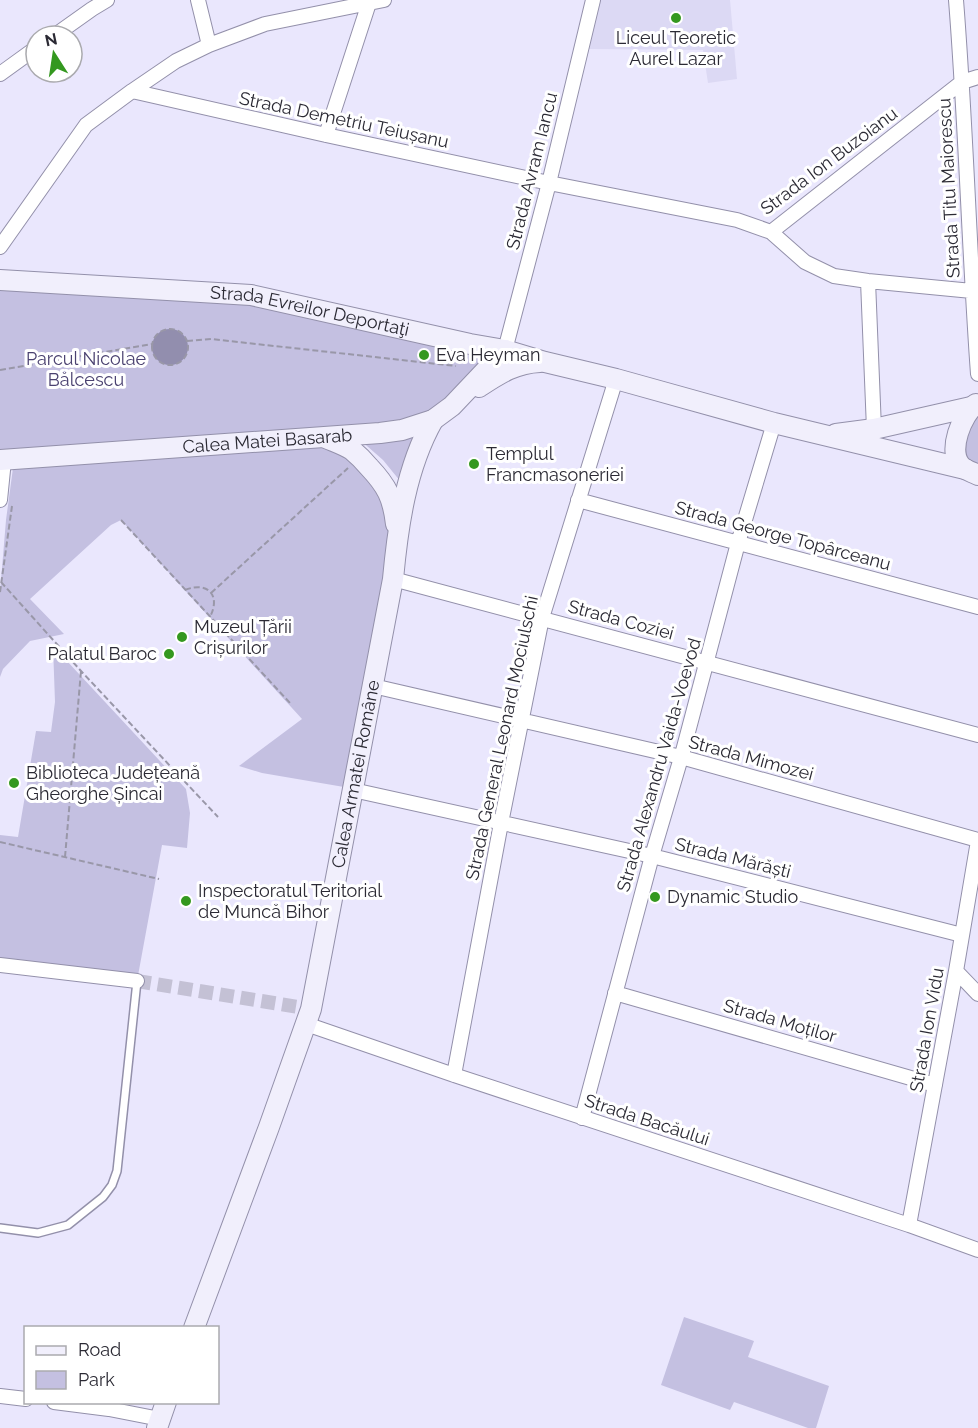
<svg xmlns="http://www.w3.org/2000/svg" width="978" height="1428" viewBox="0 0 978 1428" font-family="Raleway,sans-serif">
<rect width="100%" height="100%" fill="#eae7fd"/>
<path fill="#dcd9f4" d="M598,0H730L737,79L708,83L703,50L589,49Z"/>
<path fill="#c4c0e1" d="M0,280L251,295L505,350L433,420L325,437L381,476L391,537L344,787L262,773L239,766L302,719L121,520L111,525L30,599L64,634L30,641L3,669L0,677V592L6,520L13,468L0,460Z
M978,407V468L967,464L960,440Z
M418,436L405,487L383,460L359,439Z
M53,646L186,789L190,813L187,848L162,845L137,981L0,965V835L18,837L36,731L51,732L55,702Z
M684,1317L754,1341L748,1357L829,1386L816,1428H808L734,1402L730,1410L661,1385Z"/>
<path fill="#928eae" d="M152 347a18 18 0 1 1 36 0a18 18 0 1 1-36 0Z"/>
<g fill="none" stroke-linecap="round" stroke-linejoin="round">
<path stroke="#c4c1d5" stroke-width="14" stroke-dasharray="14 7" stroke-linecap="butt" d="M137,981L311,1009"/>
<g stroke="#9390aa" stroke-width="10">
<path id="lane" d="M0,1228L38,1233L68,1225L103,1197L112,1185L117,1171L137,981"/>
</g>
<g stroke="#9390aa" stroke-width="16">
<path id="street" d="M198,0L209,45
M956,0C966,125 969,250 978,374
M54,36L92,9L107,0
M0,74L36,48
M132,91L326,135L549,183L737,220L771,232L962,82L978,77
M326,135L369,3
M771,232L805,262L834,276L868,281L972,291
M0,247L86,125L132,91L176,61L209,45L265,24L384,0
M868,281L874,429
M505,350L549,183L593,0
M0,500L4,460
M578,500L978,607
M393,579L978,735
M373,686L681,757L978,840
M353,790L652,856L962,935
M0,965L137,981
M956,971L978,994
M615,993L935,1085
M306,1024L454,1075L909,1225L978,1250
M454,1075L501,823L542,618L616,379
M582,1118L652,856L683,751L738,543L774,423
M909,1225L956,971L978,841
M0,1396L26,1399
M54,1402L109,1409L160,1419"/>
</g>
<g stroke="#9390aa" stroke-width="22">
<g id="secondary">
<path id="s1" d="M0,280L251,295L470,344L505,350L545,362L616,379L774,423L965,469"/>
<path d="M479,387C499,374 515,363 540,362"/>
<path d="M976,404C962,414 947,451 961,466C965,470 972,472 978,475"/>
<path d="M836,434L874,429L971,407"/>
<path d="M326,438C335,442 344,445 352,450C358,455 364,461 369,467C387,486 393,498 396,524"/>
<path id="s2" d="M0,460L380,433L402,430L433,420L452,406L505,350"/>
<path id="s3" d="M194,1328L269,1127L311,1009L393,579C398,525 406,468 433,420"/>
<path d="M157,1428L166,1402"/>
</g>
</g>
<path stroke="#9997a8" stroke-width="2" stroke-dasharray="6 3" stroke-linecap="butt" d="M152 347a18 18 0 1 1 36 0a18 18 0 1 1-36 0Z
M187,341L211,339L456,366
M0,370L152,344
M121,520L290,703
M1,582L81,671L218,817
M185,590C208,581 221,595 210,617
M0,592L12,506
M211,593L348,468
M0,842L159,879
M65,857L81,671"/>
<use href="#lane" stroke="#fff" stroke-width="7"/>
<use href="#street" stroke="#fff" stroke-width="14"/>
<use href="#secondary" stroke="#f1effc" stroke-width="20"/>
</g>
<g fill="#34981f" stroke="#fff" stroke-width="2">
<circle cx="676" cy="18" r="6"/>
<circle cx="424" cy="355" r="6"/>
<circle cx="474" cy="464" r="6"/>
<circle cx="182" cy="637" r="6"/>
<circle cx="169" cy="654" r="6"/>
<circle cx="14" cy="783" r="6"/>
<circle cx="655" cy="897" r="6"/>
<circle cx="186" cy="901" r="6"/>
</g>
<g text-anchor="middle" stroke-width="6" stroke-linejoin="round" paint-order="stroke">
<g font-size="18" fill="#2b2a34" stroke="#fff" text-anchor="start">
<text x="676" y="44" text-anchor="middle">Liceul Teoretic<tspan x="676" dy="21">Aurel Lazar</tspan></text>
<text x="436" y="361">Eva Heyman</text>
<text x="486" y="460">Templul<tspan x="486" dy="21">Francmasoneriei</tspan></text>
<text x="194" y="633">Muzeul Țării<tspan x="194" dy="21">Crișurilor</tspan></text>
<text x="157" y="660" text-anchor="end">Palatul Baroc</text>
<text x="26" y="779">Biblioteca Județeană<tspan x="26" dy="21">Gheorghe Șincai</tspan></text>
<text x="198" y="897">Inspectoratul Teritorial<tspan x="198" dy="21">de Muncă Bihor</tspan></text>
<text x="667" y="903">Dynamic Studio</text>
</g>
<g font-size="18" fill="#2b2a34" stroke="#fff">
<text transform="translate(344 120) rotate(12)" y="6">Strada Demetriu Teiușanu</text>
<text transform="translate(829 161) rotate(-37)" y="6">Strada Ion Buzoianu</text>
<text transform="translate(532 171) rotate(-76)" y="6">Strada Avram Iancu</text>
<text transform="translate(949 188) rotate(-93)" y="6">Strada Titu Maiorescu</text>
<text dy="6" stroke="none"><textPath href="#s1" startOffset="312">Strada Evreilor Deportaţi</textPath></text>
<text dy="6" stroke="none"><textPath href="#s2" startOffset="268">Calea Matei Basarab</textPath></text>
<text transform="translate(783 536) rotate(15)" y="6">Strada George Topârceanu</text>
<text transform="translate(621 620) rotate(15)" y="6">Strada Coziei</text>
<text transform="translate(502 738) rotate(-78)" y="6">Strada General Leonard Mociulschi</text>
<text transform="translate(751 758) rotate(15)" y="6">Strada Mimozei</text>
<text transform="translate(659 765) rotate(-74)" y="6">Strada Alexandru Vaida-Voevod</text>
<text dy="6" stroke="none"><textPath href="#s3" startOffset="579">Calea Armatei Române</textPath></text>
<text transform="translate(733 858) rotate(14)" y="6">Strada Mărăști</text>
<text transform="translate(780 1021) rotate(16)" y="6">Strada Moților</text>
<text transform="translate(927 1030) rotate(-80)" y="6">Strada Ion Vidu</text>
<text transform="translate(647 1120) rotate(18)" y="6">Strada Bacăului</text>
</g>
<g font-size="18" fill="#4a4170" stroke="#fff">
<text x="86" y="365">Parcul Nicolae<tspan x="86" dy="21">Bălcescu</tspan></text>
</g>
</g>
<rect x="24" y="1326" width="195" height="78" fill="#ffffff" stroke="#aaaaae" stroke-width="1.5"/>
<rect x="36" y="1346" width="30" height="9" fill="#f1effc" stroke="#aaaaae" stroke-width="1.5"/>
<text x="78" y="1356" font-size="18" fill="#2b2a34">Road</text>
<rect x="36" y="1371" width="30" height="18" fill="#c4c0e1" stroke="#aaaaae" stroke-width="1.5"/>
<text x="78" y="1386" font-size="18" fill="#2b2a34">Park</text>
<g transform="translate(54 54) rotate(348)"><circle r="28" fill="#ffffff" stroke="#aaaaae" stroke-width="1.5"/>
<path d="M0-4.5L10 22L0 15L-10 22Z" fill="#34981f"/>
<text y="-9" font-size="16" font-weight="bold" text-anchor="middle" fill="#2b2a34">N</text>
</g>
</svg>
